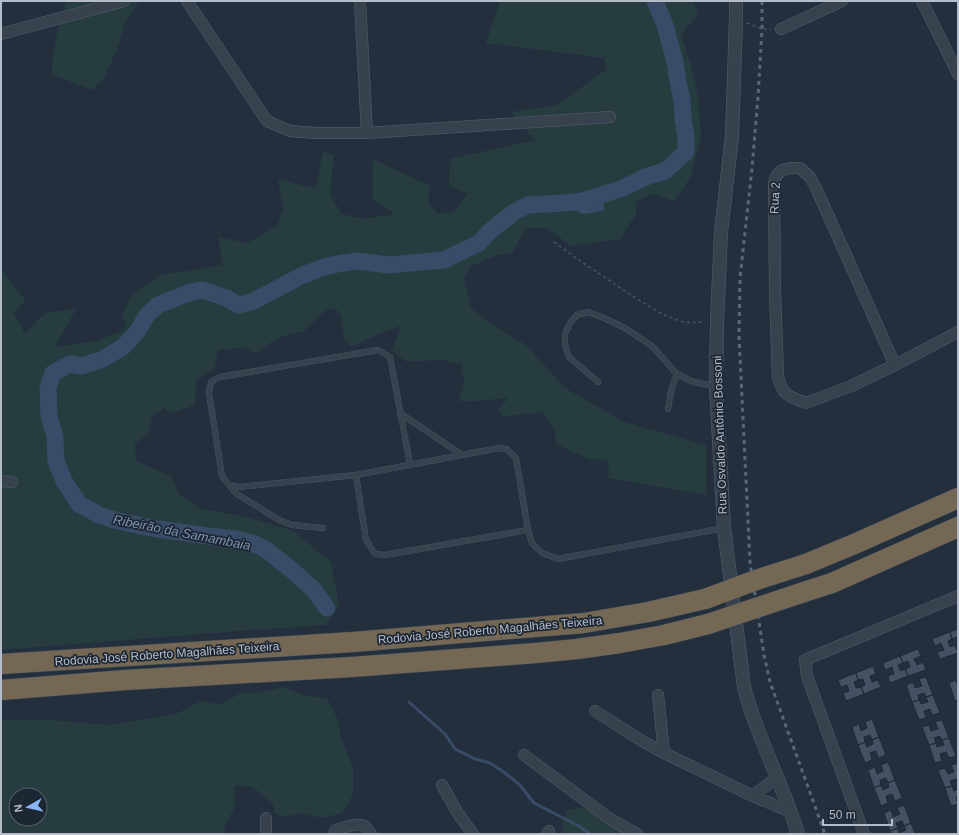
<svg xmlns="http://www.w3.org/2000/svg" width="959" height="835" viewBox="0 0 959 835" font-family="Helvetica,sans-serif">
<rect width="100%" height="100%" fill="#242f3e"/>
<path fill="#263c3f" fill-rule="evenodd" d="M66,1H139L124,25L119,44L104,79L92,90L53,75L51,72L57,32Z
M500,1H694L698,15L686,28L681,36L691,66L698,95L701,137L690,178L674,201L653,194L636,202V214L620,239L571,246L547,228H526L512,253L498,255L471,266L464,277L471,308L494,326L526,345L565,388L624,422L706,445V495L608,478L609,462L597,459L590,460L557,444L553,427L542,412L503,417L499,409L508,398L477,401H459L464,382L461,364L442,360L407,362L392,351L401,326L380,333L352,347L344,339L341,315L335,308L325,311L304,331L277,338L257,353L242,348L218,350L214,369L196,380L195,405L169,414L165,408L152,416L148,434L135,444L136,461L171,476L179,494L202,509L241,516L268,523L293,531L331,562L339,605L326,625L238,631L1,650V481H12L5,476L1,474V269L11,283L26,300L14,313L25,334L45,313L76,309L55,347L95,341L120,332L127,325L121,316L132,295L162,274L190,271L223,265L218,237L247,243L277,226L283,209L278,179L316,189L323,151L334,156L330,195L342,214L364,219L395,214L373,200V159L430,186L428,203L439,214L454,211L468,194L449,186L450,159L535,140L511,112L557,105L607,69L604,58L486,43Z
M283,687L306,696L327,698L338,720L341,738L353,767V795L342,813L322,818L302,813L284,817L274,813L273,804L253,787L234,785L235,807L225,825L224,834H1V720H52L109,725L176,714L201,701L221,705L240,693H259ZM16,795H40V819H16Z
M582,808H597L641,834H563L562,824L567,810Z"/>
<path fill="#394c67" d="M588,203H603L605,207L603,211L584,214L578,212L574,206Z"/>
<g fill="none" stroke-linecap="round" stroke-linejoin="round">
<path stroke="#394c67" stroke-width="3" d="M409,702L445,734L455,749L475,759L490,763L501,770L519,784L534,803L579,826L590,834"/>
<path stroke="#394c67" stroke-width="17" d="M327,608L313,589L293,571L265,549L252,543L236,539L208,536L151,528L114,520L99,515L79,504L64,481L56,461L55,437L49,416L48,388L53,373L70,364L82,366L103,359L123,347L137,332L147,315L158,305L191,292L203,290L226,298L239,305L254,301L301,276L321,268L337,264L357,261L389,265L444,260L479,243L489,232L514,212L528,205L564,203L582,201L623,188L648,176L665,171L686,152V137L683,119L682,101L678,82L675,62L665,25L655,1"/>
</g>
<path fill="#455162" stroke="#1f2835" d="M958,629V640L957,637L952,639L950,632Z
M950,632L952,639L948,641L950,647L955,645L958,653L940,659L937,652L944,650L941,643L935,646L932,639Z
M918,649L921,656L914,659L917,665L923,662L926,670L908,676L905,669L910,667L908,661L903,663L900,656Z
M900,656L903,663L898,665L901,671L905,669L908,676L890,683L888,676L894,674L892,667L885,670L883,663Z
M873,666L876,674L870,676L872,682L878,680L881,687L864,694L861,687L865,685L863,679L858,680L856,673Z
M856,673L858,680L854,682L856,688L861,687L864,694L846,701L843,693L849,691L847,685L841,687L838,680Z
M926,677L933,695L926,697L924,693L918,695L919,700L912,702L906,685L913,682L915,688L922,686L919,679Z
M956,680L958,686V700L955,701L949,683Z
M933,695L940,713L932,715L930,709L924,711L926,718L919,720L912,702L919,700L921,704L928,702L926,697Z
M872,719L879,737L872,740L870,735L864,737L865,742L858,745L852,727L859,724L861,731L867,728L865,722Z
M942,720L949,738L942,740L940,736L934,738L936,743L929,745L922,727L929,725L931,731L938,729L935,722Z
M879,737L886,755L878,758L876,751L870,753L872,760L865,763L858,745L865,742L867,747L873,744L872,740Z
M949,738L956,756L949,758L946,752L940,754L942,761L935,763L929,745L936,743L937,747L944,745L942,740Z
M888,762L895,780L888,783L886,778L880,780L881,785L874,788L868,770L875,767L877,774L883,771L881,765Z
M958,763V783L956,779L950,781L952,786L945,788L938,770L945,768L948,774L954,772L951,765Z
M895,780L902,798L895,801L892,794L886,796L888,803L881,806L874,788L881,785L883,790L889,787L888,783Z
M952,786L954,791L958,789V796L956,797L958,804L951,806L945,788Z
M904,805L911,823L904,826L902,821L896,823L898,828L890,831L884,813L891,810L893,817L900,814L897,808Z
M911,823L915,834H892L890,831L898,828L899,833L906,830L904,826Z"/>
<g fill="none" stroke-linecap="round" stroke-linejoin="round">
<g stroke="#565f6c" stroke-width="6">
<path id="service" d="M598,382L569,357L565,345V334L570,323L577,315L588,312L604,318L625,328L652,346L677,374L691,381L698,383L715,386
M668,409L671,391L677,374
M400,413L462,455
M410,464L390,357L378,350L220,377L211,382L209,393L222,476L229,485L239,487L356,475L499,448L507,449L516,458L528,530L532,543L542,553L558,559L724,528
M356,475L366,540L375,554L385,555L528,530
M229,485L237,494L279,520L292,525L323,528"/>
</g>
<g stroke="#565f6c" stroke-width="12">
<path id="minor" d="M187,1L267,121L290,131L316,133H367L610,117
M360,1L367,133
M922,1L958,74
M781,29L842,1
M1,34L124,1
M895,365L816,188L810,177L800,168C791,168 780,167 776,177C774,180 774,184 774,187L775,291L778,377C783,396 788,396 806,403L851,386L895,365L958,332
M1,481L12,482
M658,695L664,753
M595,711L642,741L664,753L753,796L791,812
M524,755L610,819L637,834
M442,785L457,812L473,834
M753,796L777,777
M266,834V818
M334,834L336,830C343,828 355,823 362,825C366,826 369,831 371,834
M547,834L549,831
M864,834L807,676L805,660L958,596"/>
</g>
<g stroke="#565f6c" stroke-width="14">
<path id="tertiary" d="M736,1V18L732,136L721,232L717,322L716,386L724,528L744,687C757,738 783,784 798,834"/>
</g>
<g stroke="#434c59" stroke-width="21">
<path id="motorway" d="M806,564L852,545L958,498
M804,592L832,583L958,527
M1,664L353,642L584,623L648,612L705,599
M1,690L125,680L352,667L536,653L577,649L620,643L664,635L708,624"/>
</g>
<path stroke="#44595c" stroke-width="1.5" stroke-dasharray="3 3" stroke-linecap="butt" d="M747,23L762,29L771,30
M554,242C575,258 597,272 619,287C639,300 661,316 684,322C691,323 698,322 705,322"/>
<use href="#service" stroke="#38414e" stroke-width="5.5"/>
<use href="#minor" stroke="#38414e" stroke-width="11"/>
<use href="#tertiary" stroke="#38414e" stroke-width="13"/>
<use href="#motorway" stroke="#746855" stroke-width="20"/>
<path stroke="#5a6575" stroke-width="3" stroke-dasharray="4 4" stroke-linecap="butt" d="M762,1V29L758,97L752,168L740,278L739,336L750,562L764,655L770,682L825,834"/>
<g stroke="#434c59" stroke-width="21" stroke-linecap="butt">
<path id="motorway-bridge" d="M705,599L759,579L806,564
M708,624L804,592"/>
</g>
<use href="#motorway-bridge" stroke="#746855" stroke-width="20"/>
</g>
<g text-anchor="middle" stroke-width="3.5" stroke-linejoin="round" paint-order="stroke">
<g font-size="12" fill="#b4bcc9" stroke="#1d2633">
<text transform="translate(775 198) rotate(-87)" y="4">Rua 2</text>
<text transform="translate(720 435) rotate(-92)" y="4">Rua Osvaldo Antônio Bossoni</text>
<text transform="translate(490 630) rotate(-5)" y="4">Rodovia José Roberto Magalhães Teixeira</text>
<text transform="translate(167 654) rotate(-4)" y="4">Rodovia José Roberto Magalhães Teixeira</text>
</g>
<g font-size="13" font-style="italic" fill="#7c92b1" stroke="#1d2633">
<text transform="translate(182 532) rotate(11)" y="5">Ribeirão da Samambaia</text>
</g>
</g>
<rect width="959" height="835" fill="none" stroke="#b4bcc9" stroke-width="4"/>
<g transform="translate(28 807) rotate(262)"><circle r="19" fill="#1d2633" stroke="#59626f"/>
<path d="M0-3L7 15L0 10L-7 15Z" fill="#8ab4f8"/>
<text y="-6" font-size="11" font-weight="bold" text-anchor="middle" fill="#b4bcc9">N</text>
</g>
<path d="M823 819v6h69v-6" fill="none" stroke="#b4bcc9" stroke-width="2"/>
<text x="829" y="819" font-size="12" fill="#b4bcc9" stroke="#1d2633" stroke-width="3" paint-order="stroke">50 m</text>
</svg>
